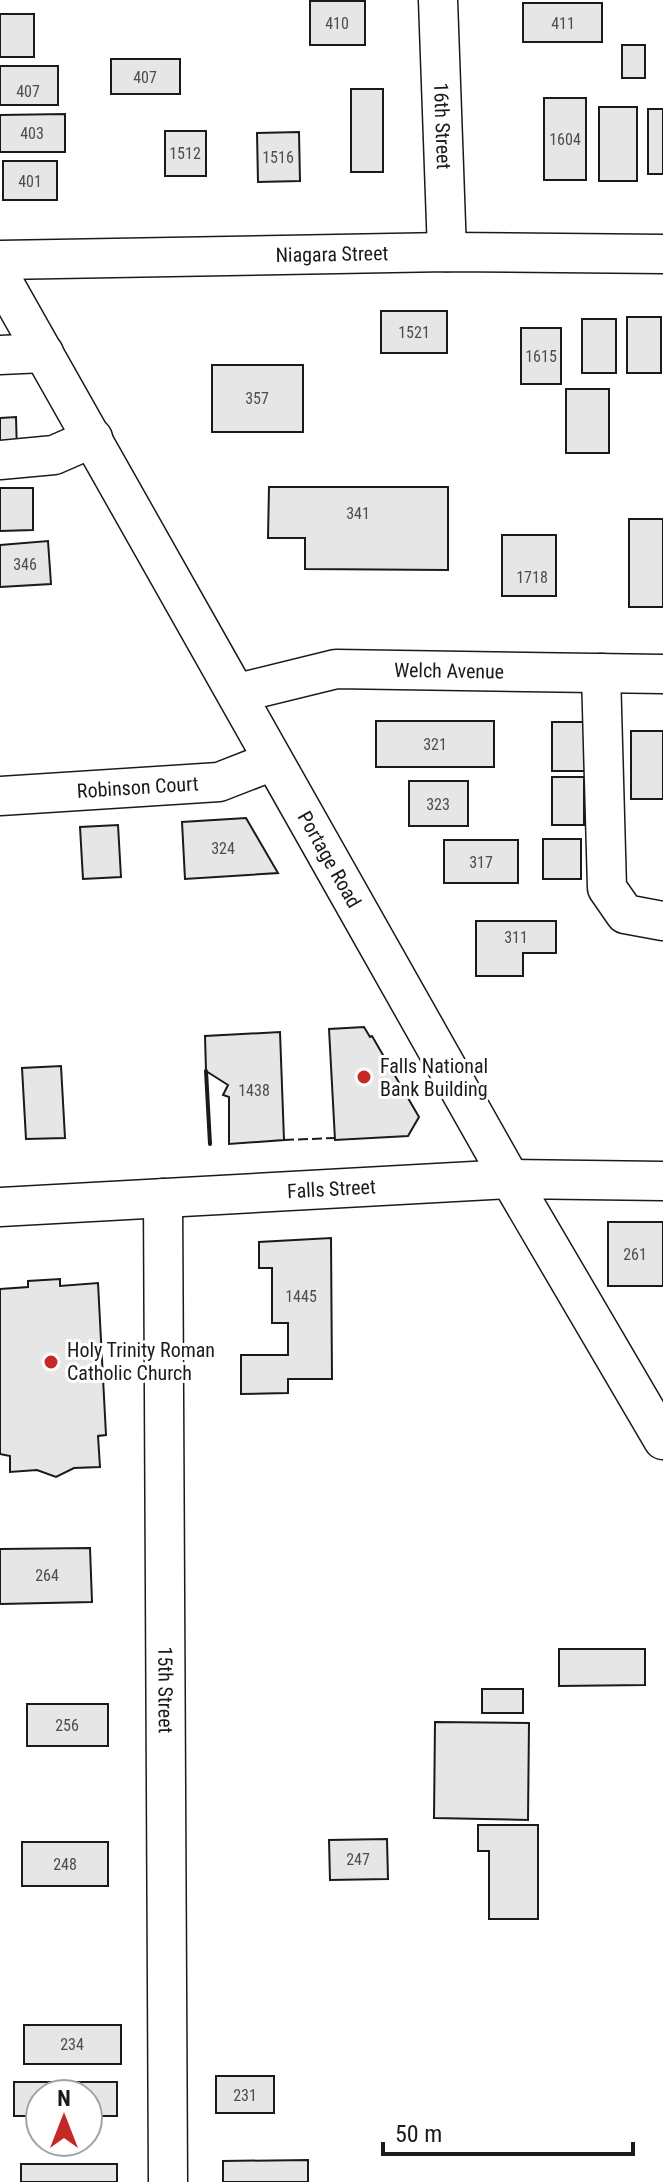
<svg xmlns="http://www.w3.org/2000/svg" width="663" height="2182" viewBox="0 0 663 2182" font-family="'Roboto Condensed',sans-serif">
<rect width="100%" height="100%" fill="#fff"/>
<path fill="#e6e6e6" stroke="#1a1a1a" stroke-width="2" d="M310,1H365V45H310Z
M523,3H602V42H523Z
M0,14H34V57H0Z
M622,45H645V78H622Z
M111,59H180V94H111Z
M0,66H58V105H0Z
M351,89H383V172H351Z
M544,98H586V180H544Z
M599,107H637V181H599Z
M648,109H663V174H648Z
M65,114V152H0V115Z
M165,131H206V176H165Z
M299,132L300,181L258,182L257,133Z
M3,161H57V200H3Z
M381,311H447V353H381Z
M627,317H661V373H627Z
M582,319H616V373H582Z
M521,328H561V384H521Z
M212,365H303V432H212Z
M566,389H609V453H566Z
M16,417L17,452H0V418Z
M269,487H448V570L305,569V538H268Z
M0,488H33V530L0,531Z
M629,519H663V607H629Z
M502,535H556V596H502Z
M48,541L51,584L0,587V545Z
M376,721H494V767H376Z
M552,722H585V771H552Z
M631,731H663V799H631Z
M552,777H584V825H552Z
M409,781H468V826H409Z
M246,818L278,873L185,879L182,822Z
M118,825L121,877L83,879L80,827Z
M543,839H581V879H543Z
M444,840H518V883H444Z
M476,921H556V953H523V976H476Z
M364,1027L370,1037L372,1036L419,1117L408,1136L335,1140L329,1029Z
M280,1032L284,1140L229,1144V1097L223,1095L228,1085L206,1071L205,1036Z
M61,1066L65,1138L26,1139L22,1068Z
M608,1222H663V1286H608Z
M331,1238L332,1379H288V1393L241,1394V1355H288V1323H272V1268H259V1242Z
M60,1279V1286L98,1283L106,1435L98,1436L100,1467L74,1468L56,1477L37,1470L10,1472V1456L0,1454V1289L28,1287V1281Z
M90,1548L92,1602L0,1604V1549Z
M559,1649H645V1685L559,1686Z
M482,1689H523V1713H482Z
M27,1704H108V1746H27Z
M435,1722L529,1723L528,1820L434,1818Z
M478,1825H538V1919H489V1851H478Z
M387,1839L388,1879L330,1880L329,1840Z
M22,1842H108V1886H22Z
M24,2025H121V2064H24Z
M216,2076H274V2113H216Z
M14,2082H117V2116H88V2094H40V2116H14Z
M308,2160V2182H223V2161Z
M21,2164H117V2182H21Z"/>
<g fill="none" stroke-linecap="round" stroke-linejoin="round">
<g stroke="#1a1a1a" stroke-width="41">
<g id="minor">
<path id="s1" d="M438,0L447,252"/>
<path id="s2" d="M0,260L447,252L663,254"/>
<path id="s3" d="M0,276L510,1179L663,1440"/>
<path d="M0,355L44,353"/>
<path d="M0,460L54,455L93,438"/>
<path d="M601,673L607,888L625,914L663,921"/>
<path id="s4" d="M238,693L336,669L663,674"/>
<path id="s5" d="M0,796L219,782L273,761"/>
<path id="s6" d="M163,1198L168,2182"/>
<path id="s7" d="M0,1207L510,1179L663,1181"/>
</g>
</g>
<use href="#minor" stroke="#fff" stroke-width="38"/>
<path stroke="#1a1a1a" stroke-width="2" stroke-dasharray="10 4" stroke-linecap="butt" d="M284,1140L335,1138"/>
<path stroke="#1a1a1a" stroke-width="4" d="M206,1071L210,1144"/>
</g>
<g fill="#c62828" stroke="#fff" stroke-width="3">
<circle cx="364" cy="1077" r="8"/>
<circle cx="51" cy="1362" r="8"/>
</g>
<g text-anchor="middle" stroke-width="6" stroke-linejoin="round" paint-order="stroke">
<g font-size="16" fill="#4d4d4d">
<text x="337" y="29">410</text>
<text x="563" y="29">411</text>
<text x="145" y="83">407</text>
<text x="28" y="97">407</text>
<text x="32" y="139">403</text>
<text x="565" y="145">1604</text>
<text x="185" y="159">1512</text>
<text x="278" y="163">1516</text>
<text x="30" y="187">401</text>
<text x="414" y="338">1521</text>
<text x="541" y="362">1615</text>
<text x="257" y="404">357</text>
<text x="358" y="519">341</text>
<text x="25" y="570">346</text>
<text x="532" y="583">1718</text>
<text x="435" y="750">321</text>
<text x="438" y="810">323</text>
<text x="223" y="854">324</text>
<text x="481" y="868">317</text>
<text x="516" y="943">311</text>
<text x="254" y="1096">1438</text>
<text x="635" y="1260">261</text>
<text x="301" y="1302">1445</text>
<text x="47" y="1581">264</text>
<text x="67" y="1731">256</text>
<text x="358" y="1865">247</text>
<text x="65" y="1870">248</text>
<text x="72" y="2050">234</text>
<text x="245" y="2101">231</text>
</g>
<g font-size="20" fill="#1a1a1a" stroke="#fff">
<text dy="7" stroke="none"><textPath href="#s1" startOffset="126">16th Street</textPath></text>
<text dy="7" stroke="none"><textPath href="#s2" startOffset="332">Niagara Street</textPath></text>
<text dy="7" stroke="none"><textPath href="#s4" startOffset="214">Welch Avenue</textPath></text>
<text dy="7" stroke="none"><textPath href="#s5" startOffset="138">Robinson Court</textPath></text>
<text dy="7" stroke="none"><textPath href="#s3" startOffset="670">Portage Road</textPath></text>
<text dy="7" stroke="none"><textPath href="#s7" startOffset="332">Falls Street</textPath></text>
<text dy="7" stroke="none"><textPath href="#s6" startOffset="492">15th Street</textPath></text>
</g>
<g font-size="20" fill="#1a1a1a" stroke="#fff" text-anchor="start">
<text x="380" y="1073">Falls National<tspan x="380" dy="23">Bank Building</tspan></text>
<text x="67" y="1357">Holy Trinity Roman<tspan x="67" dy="23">Catholic Church</tspan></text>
</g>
</g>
<g transform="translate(64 2118)"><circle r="38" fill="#ffffff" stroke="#a3a3a3" stroke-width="2"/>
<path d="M0-6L14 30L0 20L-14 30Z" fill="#c62828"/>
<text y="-12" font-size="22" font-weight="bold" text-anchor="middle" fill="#1a1a1a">N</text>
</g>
<path d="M383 2142v12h250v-12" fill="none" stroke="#1a1a1a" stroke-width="4"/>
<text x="395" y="2142" font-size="24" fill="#1a1a1a" stroke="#ffffff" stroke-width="6" paint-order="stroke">50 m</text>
</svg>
